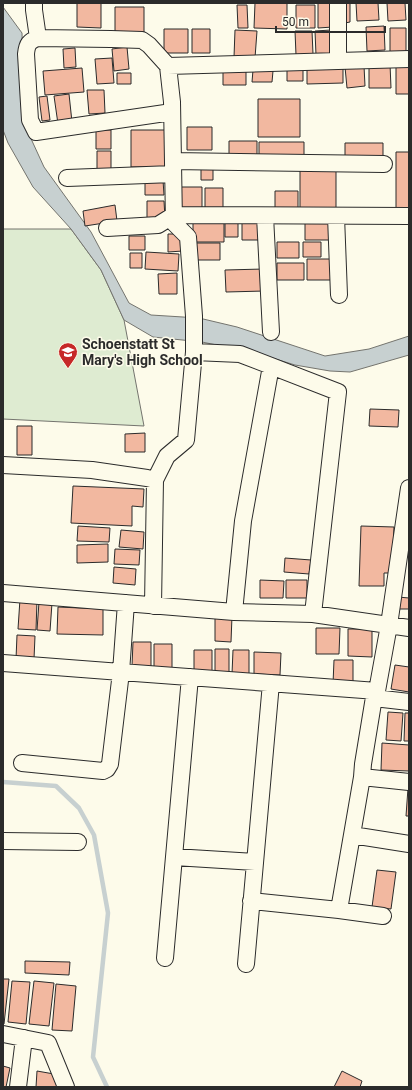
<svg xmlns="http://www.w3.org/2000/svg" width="412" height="1090" viewBox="0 0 412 1090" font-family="Roboto,sans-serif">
<rect width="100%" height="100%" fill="#fdfbea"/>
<path fill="#deebd1" stroke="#74746e" d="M3,229H71L101,270L124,320L144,426L3,419Z"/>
<path fill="#c7d0d0" stroke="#74746e" d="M3,7L22,33L24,106L27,130L44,167L91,232L129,303L151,315L199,318L237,327L325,356L369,349L409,336V355L350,372L330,371L295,365L256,353L202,342L153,337L124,320L101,270L71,229L33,187L8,143L3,130Z"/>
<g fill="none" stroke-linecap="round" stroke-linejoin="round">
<path stroke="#c7d0d0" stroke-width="4.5" d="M3,782L56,786L79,808L94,835L108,913L93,1057L107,1087"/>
</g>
<path fill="#f2b8a0" stroke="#2b2b2b" d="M77,3H101V28L77,27Z
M255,3H287V29L254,28Z
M318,3H332L333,27L318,28Z
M345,3H350V22L345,23Z
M356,3H378L379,20L357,21Z
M387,3H405L406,20L388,21Z
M237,5H247L248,28H238Z
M296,5H315V28H296Z
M115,7H144V32H115Z
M384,26L385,50L367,51L366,27Z
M390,28H406V52H390Z
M164,29H188V53H164Z
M192,29H210V53H192Z
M235,30L257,31L255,58L234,57Z
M331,30L332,55H316L315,31Z
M295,31H312L313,54L296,55Z
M127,47L129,69L114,71L112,49Z
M75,48L76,67L64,68L63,49Z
M112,58L114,83L97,84L95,59Z
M390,64L391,88H369V65Z
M396,65H409V94H396Z
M364,66L365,86L347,88L345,67Z
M82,68L84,92L45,95L43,71Z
M223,68H246V85H223Z
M343,68V83L307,84V69Z
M287,69H303V81H287Z
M253,70L273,71L272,82H252Z
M117,73H131V84H117Z
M87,90H104L105,113L89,114Z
M69,94L72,122L58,124L54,96Z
M47,96L50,120L42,121L39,97Z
M258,99H300V137H258Z
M187,127H212V150H187Z
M96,130H111V149H96Z
M131,130H169V167H131Z
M229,141H257V155H229Z
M259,142H304V158H259Z
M345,143H383V160H345Z
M97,151H111V173H97Z
M396,152H409V210H396Z
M201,164H213V180H201Z
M300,167H336V214H300Z
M163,180L164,195H145V181Z
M180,187H202V213H180Z
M205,188H223V210H205Z
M275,191H298V210H275Z
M147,201H164L165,218H147Z
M115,205L117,221L85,226L83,211Z
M305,218H331V240H305Z
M225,220H238V237H225Z
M193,222H224V242H193Z
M242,223H260V240H242Z
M168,234H183V251L168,252Z
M129,236H145V250H129Z
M277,242H299V258H277Z
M303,242H321V257H303Z
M192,243H220V260H192Z
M146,252L179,254L178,271L145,269Z
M130,253H142V268H130Z
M307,259H332V280H307Z
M277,263H304V280H277Z
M264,269L265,291L226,292L225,270Z
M177,273V294H159L158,274Z
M370,409L399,410L398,427L369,426Z
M17,426H32V455H17Z
M145,433V452H125V434Z
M73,486L144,489L143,507L132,506V526L71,523Z
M78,526L110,528L109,542L77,541Z
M361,526L394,527L392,573H384V586H359Z
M121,530L144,532L143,549L119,547Z
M108,544V562L77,563V545Z
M115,549L140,550L139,565L114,564Z
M285,558L311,560L309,574L284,572Z
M114,567L136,569L135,585L113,583Z
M260,580L284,581L283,598H260Z
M286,580H307V598H286Z
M398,597L409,598V609H398Z
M20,599L37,600L36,630L18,629Z
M39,602L52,603L50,631L37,630Z
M58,607L103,609V635L57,634Z
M215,616H232L231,642L215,641Z
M316,628H340L339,654H316Z
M348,629H372V657L348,656Z
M17,635L35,636L34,659H16Z
M133,642H151V667L132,666Z
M154,644H172V668H154Z
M215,649H229V673H215Z
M194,650H212V675H194Z
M233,650H249V674H232Z
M254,652L281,653L280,675L254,674Z
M334,660H353V684H333Z
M395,665L409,667V692L391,689Z
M388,712L403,713L401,741L386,740Z
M405,713H409V741H404Z
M382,743L409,745V771L381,770Z
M408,788H409V816H406Z
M377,870L396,872L391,909L372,907Z
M25,961L70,962L69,975L25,973Z
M3,979H9L4,1024L3,1023Z
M12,981L30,982L26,1024L8,1022Z
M34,981L54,983L49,1026L29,1024Z
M56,984L76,986L72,1031L52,1030Z
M3,1066L10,1068L6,1087H3Z
M37,1071L54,1074L59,1087H36Z
M342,1071L362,1081L360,1087H334Z"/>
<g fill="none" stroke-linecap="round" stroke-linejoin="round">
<g stroke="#2b2b2b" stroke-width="18">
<path id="minor" d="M34,3V10L38,38L111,39L142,40L149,45L168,66L338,61V3
M38,38C29,41 27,44 26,54L30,120L36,132L172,112
M338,61L409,59
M173,161L384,164
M67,178L173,174
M265,216L271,332
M336,216L339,295
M107,228L158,225L174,215L409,216
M194,352L240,354L338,392L313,614
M3,465L92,470L147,478L155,480L153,606
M155,480L167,456L186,440L194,352V316L188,237L174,223L172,102L168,66
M3,593L234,612L313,614L409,628
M126,603L121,672L377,691L389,625L409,488
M234,612L243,521L271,366
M3,663L121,672L110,764L107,769L103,771L22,763
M374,698L409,702
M362,777L409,782
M352,835L409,844
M3,841L78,842
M174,857L255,862
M251,901L339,910L383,916
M339,910L362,777L363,764L375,691
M165,958L190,677
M246,964L271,683
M3,1034L48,1043L66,1087
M18,1087L24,1038"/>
</g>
<use href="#minor" stroke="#fdfbea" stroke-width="16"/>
</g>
<defs>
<g id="school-pin" transform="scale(1)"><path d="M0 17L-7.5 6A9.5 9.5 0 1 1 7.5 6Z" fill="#c62828" stroke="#fdfbea"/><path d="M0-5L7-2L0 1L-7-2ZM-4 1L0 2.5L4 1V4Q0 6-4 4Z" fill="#fff"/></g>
</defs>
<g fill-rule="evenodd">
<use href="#school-pin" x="68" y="352"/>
</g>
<g text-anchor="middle" stroke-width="3" stroke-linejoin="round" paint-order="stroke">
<g font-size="14" font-weight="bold" fill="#2b2b2b" stroke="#fdfbea" text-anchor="start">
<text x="82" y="349">Schoenstatt St<tspan x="82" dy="16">Mary's High School</tspan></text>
</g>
</g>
<rect width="412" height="1090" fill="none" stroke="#2b2b2b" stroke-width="8"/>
<path d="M276 26v6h109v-6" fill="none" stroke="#2b2b2b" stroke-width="2"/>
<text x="282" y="26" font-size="12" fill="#2b2b2b" stroke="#fdfbea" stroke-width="3" paint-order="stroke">50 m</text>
</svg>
